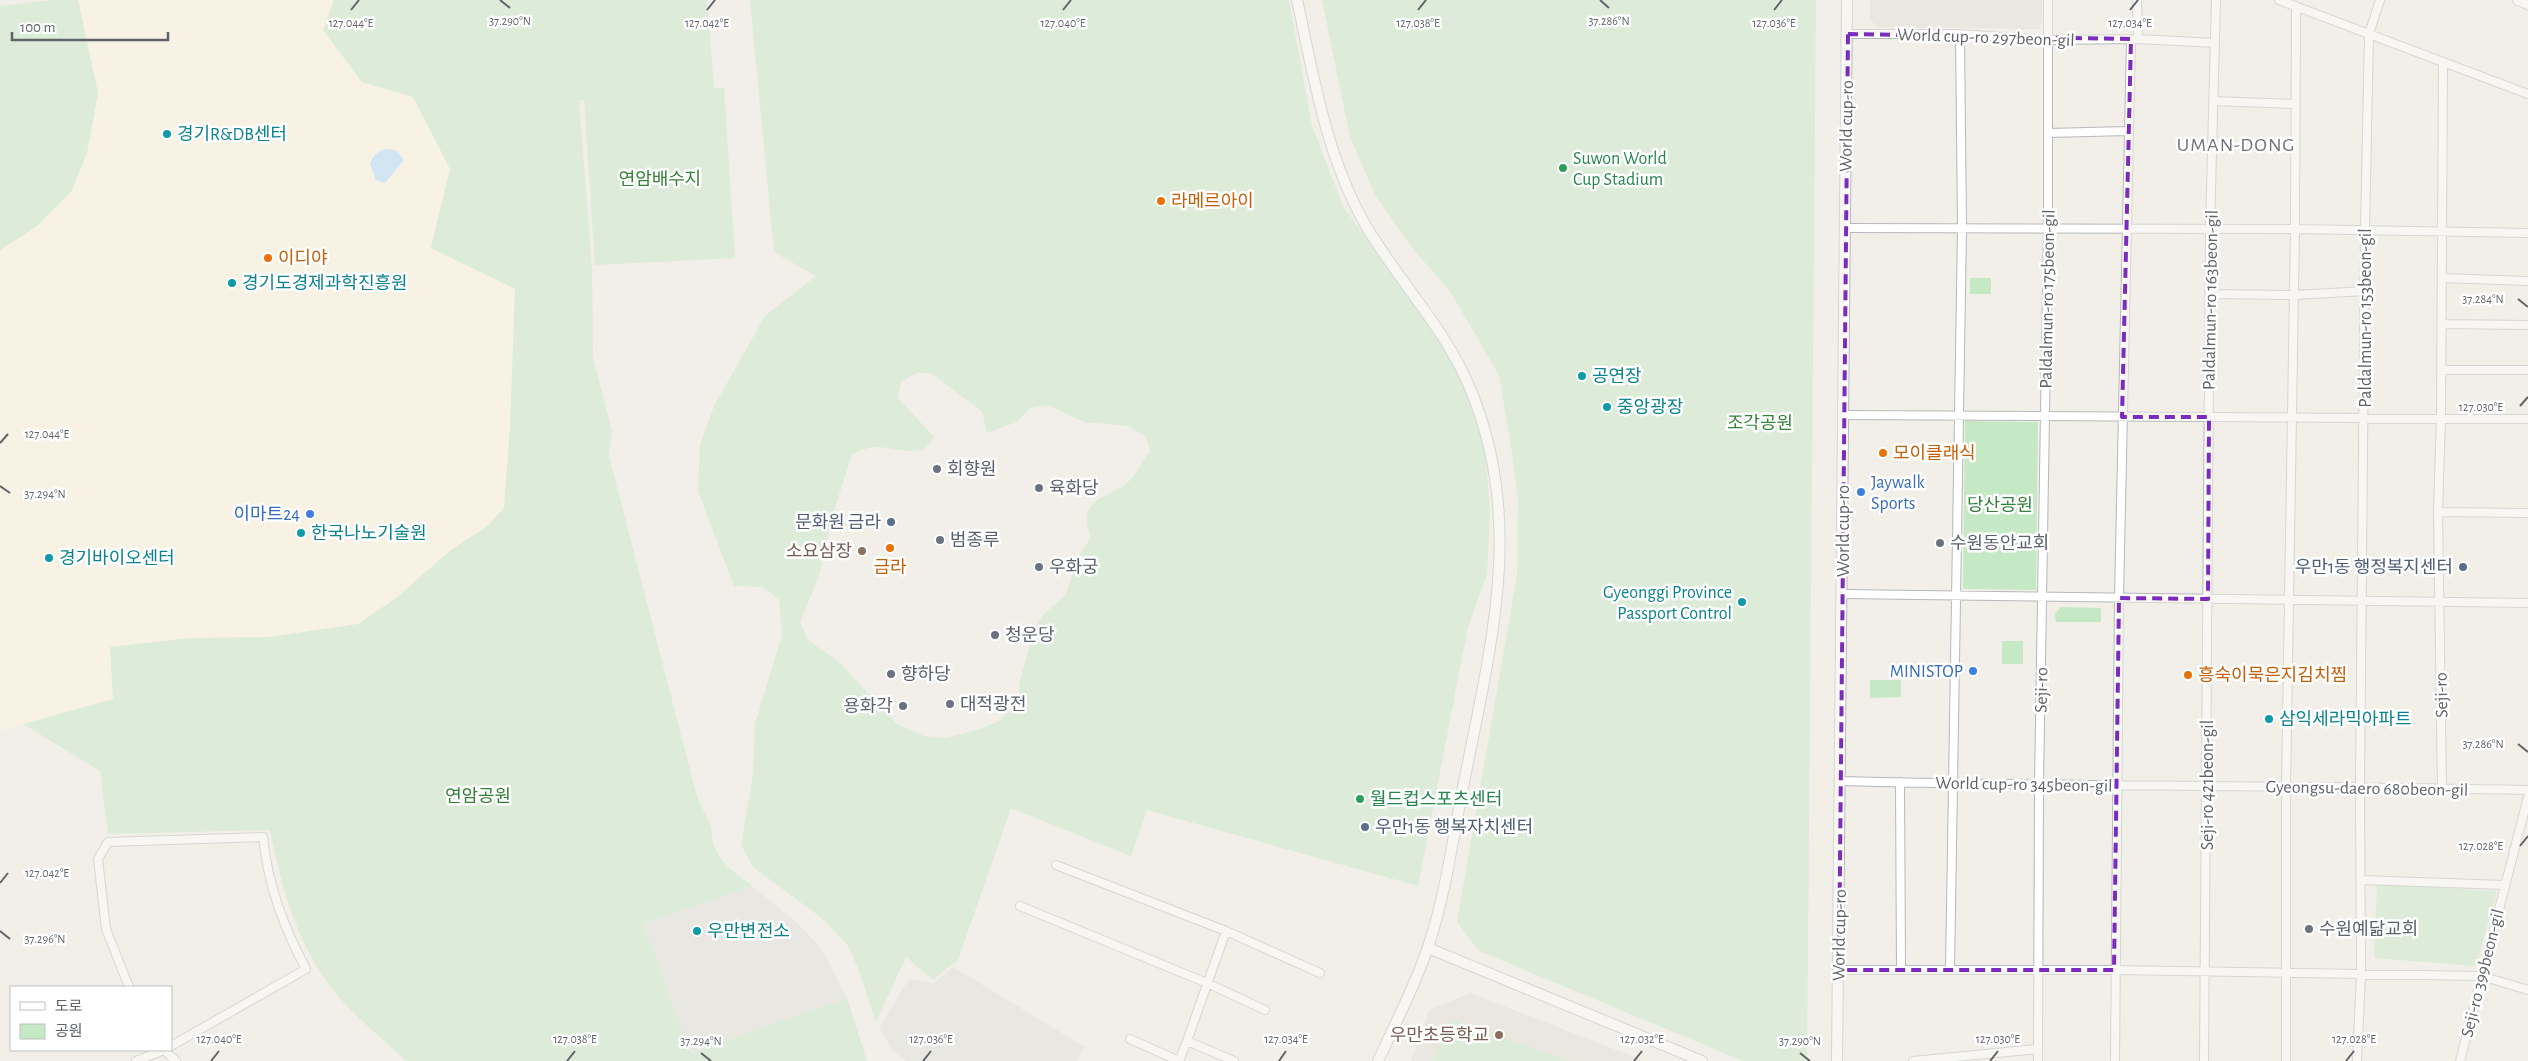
<svg xmlns="http://www.w3.org/2000/svg" width="2528" height="1061" viewBox="0 0 2528 1061" font-family="'Alegreya Sans','Noto Sans KR',sans-serif">
<rect width="100%" height="100%" fill="#f1efe8"/>
<path fill="#fef7e0" d="M78,0H334L323,30L362,82L413,97L450,169L431,247L515,289L510,428L504,508L488,526L451,550L396,598L358,624L269,637L191,638L110,647L114,699L0,731V250L37,226L98,93Z"/>
<path fill="#e0deda" d="M752,886L795,921L821,948L847,998L691,1053L644,924Z
M953,967L1085,1047L1076,1061H906L893,1051L879,1028L909,979L933,983Z"/>
<path fill="#e1ded6" d="M1870,0H2042V21L2039,29L1878,27L1870,20Z
M1470,993L1640,1059L1639,1061H1411L1429,1010Z"/>
<path fill="#c5e8c5" fill-rule="evenodd" d="M51,0H78L98,93L87,153L71,192L37,226L0,250V6Z
M334,0H707L714,88H724L735,258L595,265L584,100L579,101L592,268L593,358L612,431L609,456L697,797L711,826L713,845L719,856L729,868L752,886L644,924L691,1053L847,998L867,1061H406C381,1037 351,1014 330,986C295,939 281,885 270,830L108,834L100,771L23,724L113,699L110,647L191,638L269,637L358,624L396,598L451,550L488,526L504,507L510,428L515,289L431,248L450,169L413,97L362,82L323,30Z
M750,0H1289L1312,126L1344,208L1433,327L1460,373L1478,415L1485,450L1490,512L1487,574L1468,627L1418,886L1147,810L1131,856L1011,808L958,960L933,980L906,957L876,1022L858,968L847,944L823,919L753,867L741,845L753,773L755,724L782,635L779,600L763,587L734,586L698,491L700,445L714,406L765,316L816,276L774,252ZM918,372L932,374L971,403L982,412L987,433L1017,422L1030,408L1047,405L1084,422L1128,426L1146,436L1150,452C1143,460 1139,470 1132,478C1113,500 1074,495 1091,537L1080,554L1065,596L1045,613L1034,629L1019,685L1020,702L998,722L976,730L947,738L924,736L896,723L839,662L808,640L800,622L819,576L833,514L852,454C859,451 867,448 874,447C896,446 922,462 934,437L898,398L901,382Z
M1322,0H1816L1807,1061H1743L1479,951L1457,922L1517,575L1518,500L1512,453L1499,375L1450,291L1413,249L1375,195L1350,137Z
M1970,278H1991V294H1970Z
M1965,421L2038,422L2036,590L1963,589Z
M2061,607L2101,608V622H2056L2055,614Z
M2002,641H2023V664H2002Z
M1870,680H1901V697L1870,698Z
M2377,884L2497,891L2476,966L2374,958Z
M1457,1021L1570,1061H1433L1446,1024Z"/>
<path fill="#aadaff" d="M389,149L397,151L404,160L385,183L376,180L370,164C374,154 378,150 389,149Z"/>
<g fill="none" stroke-linecap="round" stroke-linejoin="round">
<g stroke="#b5b8bc" stroke-width="10">
<path id="minor" d="M2137,0L2138,39
M2279,0L2528,94
M1848,34H1960L2048,40L2138,39L2215,43
M2213,101L2296,104
M2048,133L2128,131
M1845,228L2295,229L2528,233
M2442,278L2528,281
M2210,294L2295,295L2365,291
M2442,324L2528,325
M2442,370H2528
M1844,415L2528,419
M2438,512L2528,513
M1843,594L2528,603
M1841,781C2070,787 2299,785 2528,790
M1900,782L1901,970
M2442,788L2438,512L2441,418L2443,62
M1056,865L1226,931L1320,973
M2361,880L2504,885
M1020,906L1207,983L1265,1010
M1839,970H2114L2481,976L2528,990
M1950,970L1962,229L1960,34
M129,987L106,929L98,859L108,842L263,837C268,885 283,926 306,969L171,1046
M1130,1039L1179,1061L1187,1041L1234,1061
M1187,1041L1226,931
M164,1050L176,1061
M136,1061L164,1050
M1913,1061L2038,1049
M2038,1061L2039,784L2048,229V0
M2115,1061L2119,598L2131,39
M2204,1061L2210,229L2216,0
M2286,1061V786L2295,229L2296,6
M2357,1061L2361,975L2360,786L2365,230L2369,34L2380,0
M2460,1061L2528,797"/>
</g>
<g stroke="#b5b8bc" stroke-width="12">
<path id="tertiary" d="M1297,0C1314,78 1326,156 1366,226C1400,283 1447,330 1472,393C1525,524 1490,649 1464,782C1453,836 1446,894 1428,947C1415,986 1395,1024 1378,1061
M2518,0L2528,4
M1428,948L1702,1061
M1837,1061L1847,0"/>
</g>
<use href="#minor" stroke="#fff" stroke-width="8"/>
<use href="#tertiary" stroke="#fff" stroke-width="10"/>
</g>
<path d="M0 0H2528V1061H0ZM1848,34L2131,39L2122,417H2209L2208,599L2119,598L2114,970H1839Z" fill="#f1efe8" fill-opacity=".55" fill-rule="evenodd"/>
<path fill="none" stroke="#7b2cbf" stroke-width="4" stroke-dasharray="10 6" stroke-linejoin="round" d="M1848,34L2131,39L2122,417H2209L2208,599L2119,598L2114,970H1839Z"/>
<path fill="none" stroke="#5f6368" stroke-width="2" d="M500,0L510,8M1600,0L1609,8M351,10L359,0M707,10L715,0M1063,10L1071,0M1418,10L1426,0M1774,10L1782,0M2130,10L2138,0M2518,299L2528,307M2520,406L2528,397M0,443L8,434M0,486L10,493M2518,744L2528,752M2520,846L2528,836M0,883L8,873M0,931L10,939M701,1053L711,1061M1800,1053L1810,1061M211,1061L219,1051M567,1061L575,1051M923,1061L931,1051M1279,1061L1286,1051M1634,1061L1642,1051M1990,1061L1998,1051M2346,1061L2354,1051"/>
<g fill="#0f9aa8" stroke="#fff" stroke-width="2">
<circle cx="167" cy="134" r="5"/>
<circle cx="232" cy="283" r="5"/>
<circle cx="1582" cy="376" r="5"/>
<circle cx="1607" cy="407" r="5"/>
<circle cx="301" cy="533" r="5"/>
<circle cx="49" cy="558" r="5"/>
<circle cx="1742" cy="602" r="5"/>
<circle cx="2269" cy="719" r="5"/>
<circle cx="697" cy="931" r="5"/>
</g>
<g fill="#2e9e5b" stroke="#fff" stroke-width="2">
<circle cx="1563" cy="168" r="5"/>
<circle cx="1360" cy="799" r="5"/>
</g>
<g fill="#e8710a" stroke="#fff" stroke-width="2">
<circle cx="1161" cy="201" r="5"/>
<circle cx="268" cy="258" r="5"/>
<circle cx="1883" cy="453" r="5"/>
<circle cx="890" cy="548" r="5"/>
<circle cx="2188" cy="675" r="5"/>
</g>
<g fill="#6b7280" stroke="#fff" stroke-width="2">
<circle cx="937" cy="469" r="5"/>
<circle cx="1039" cy="488" r="5"/>
<circle cx="940" cy="540" r="5"/>
<circle cx="1940" cy="543" r="5"/>
<circle cx="1039" cy="567" r="5"/>
<circle cx="995" cy="635" r="5"/>
<circle cx="891" cy="674" r="5"/>
<circle cx="950" cy="704" r="5"/>
<circle cx="903" cy="706" r="5"/>
<circle cx="2309" cy="929" r="5"/>
</g>
<g fill="#3f7fe0" stroke="#fff" stroke-width="2">
<circle cx="1861" cy="492" r="5"/>
<circle cx="310" cy="514" r="5"/>
<circle cx="1973" cy="671" r="5"/>
</g>
<g fill="#5c6f8a" stroke="#fff" stroke-width="2">
<circle cx="891" cy="522" r="5"/>
<circle cx="2463" cy="567" r="5"/>
<circle cx="1365" cy="827" r="5"/>
</g>
<g fill="#8d6e63" stroke="#fff" stroke-width="2">
<circle cx="862" cy="551" r="5"/>
<circle cx="1499" cy="1035" r="5"/>
</g>
<g text-anchor="middle" stroke-width="5" stroke-linejoin="round" paint-order="stroke">
<g font-size="18" fill="#5f6368" stroke="#fff">
<text transform="translate(1986 37) rotate(2)" y="6">World cup-ro 297beon-gil</text>
<text transform="translate(1846 126) rotate(-89)" y="6">World cup-ro</text>
<text transform="translate(2047 299) rotate(-89)" y="6">Paldalmun-ro 175beon-gil</text>
<text transform="translate(2210 300) rotate(-89)" y="6">Paldalmun-ro 163beon-gil</text>
<text transform="translate(2365 318) rotate(-90)" y="6">Paldalmun-ro 153beon-gil</text>
<text transform="translate(1843 531) rotate(-90)" y="6">World cup-ro</text>
<text transform="translate(2041 690) rotate(-89)" y="6">Seji-ro</text>
<text transform="translate(2441 695) rotate(-91)" y="6">Seji-ro</text>
<text transform="translate(2024 784) rotate(1)" y="6">World cup-ro 345beon-gil</text>
<text transform="translate(2207 785) rotate(-90)" y="6">Seji-ro 421beon-gil</text>
<text transform="translate(2367 788) rotate(1)" y="6">Gyeongsu-daero 680beon-gil</text>
<text transform="translate(1839 935) rotate(-89)" y="6">World cup-ro</text>
<text transform="translate(2482 973) rotate(-76)" y="6">Seji-ro 399beon-gil</text>
</g>
<g font-size="18" fill="#0d838f" stroke="#fff" text-anchor="start">
<text x="177" y="140">경기R&amp;DB센터</text>
<text x="242" y="289">경기도경제과학진흥원</text>
<text x="1592" y="382">공연장</text>
<text x="1617" y="413">중앙광장</text>
<text x="311" y="539">한국나노기술원</text>
<text x="59" y="564">경기바이오센터</text>
<text x="1732" y="598" text-anchor="end">Gyeonggi Province<tspan x="1732" dy="21">Passport Control</tspan></text>
<text x="2279" y="725">삼익세라믹아파트</text>
<text x="707" y="937">우만변전소</text>
</g>
<g font-size="18" fill="#27864d" stroke="#fff" text-anchor="start">
<text x="1573" y="164">Suwon World<tspan x="1573" dy="21">Cup Stadium</tspan></text>
<text x="1370" y="805">월드컵스포츠센터</text>
</g>
<g font-size="18" fill="#348238" stroke="#fff">
<text x="660" y="185">연암배수지</text>
<text x="1760" y="429">조각공원</text>
<text x="2000" y="511">당산공원</text>
<text x="478" y="802">연암공원</text>
</g>
<g font-size="18" fill="#c56008" stroke="#fff" text-anchor="start">
<text x="1171" y="207">라메르아이</text>
<text x="278" y="264">이디야</text>
<text x="1893" y="459">모이클래식</text>
<text x="890" y="573" text-anchor="middle">금라</text>
<text x="2198" y="681">흥숙이묵은지김치찜</text>
</g>
<g font-size="18" fill="#5b616d" stroke="#fff" text-anchor="start">
<text x="947" y="475">회향원</text>
<text x="1049" y="494">육화당</text>
<text x="950" y="546">범종루</text>
<text x="1950" y="549">수원동안교회</text>
<text x="1049" y="573">우화궁</text>
<text x="1005" y="641">청운당</text>
<text x="901" y="680">향하당</text>
<text x="960" y="710">대적광전</text>
<text x="893" y="712" text-anchor="end">용화각</text>
<text x="2319" y="935">수원예닮교회</text>
</g>
<g font-size="18" fill="#366cbe" stroke="#fff" text-anchor="end">
<text x="1871" y="488" text-anchor="start">Jaywalk<tspan x="1871" dy="21">Sports</tspan></text>
<text x="300" y="520">이마트24</text>
<text x="1963" y="677">MINISTOP</text>
</g>
<g font-size="18" fill="#4e5e75" stroke="#fff" text-anchor="end">
<text x="881" y="528">문화원 금라</text>
<text x="2453" y="573">우만1동 행정복지센터</text>
<text x="1375" y="833" text-anchor="start">우만1동 행복자치센터</text>
</g>
<g font-size="18" fill="#785e54" stroke="#fff" text-anchor="end">
<text x="852" y="557">소요삼장</text>
<text x="1489" y="1041">우만초등학교</text>
</g>
<g font-size="20" letter-spacing="1" fill="#70757a" stroke="#fff">
<text x="2236" y="151">UMAN-DONG</text>
</g>
</g>
<g font-size="12" text-anchor="middle" fill="#5f6368" stroke="#fff" stroke-width="5" stroke-linejoin="round" paint-order="stroke">
<text x="510" y="25">37.290°N</text>
<text x="1609" y="25">37.286°N</text>
<text x="351" y="27">127.044°E</text>
<text x="707" y="27">127.042°E</text>
<text x="1063" y="27">127.040°E</text>
<text x="1418" y="27">127.038°E</text>
<text x="1774" y="27">127.036°E</text>
<text x="2130" y="27">127.034°E</text>
<text x="2483" y="303">37.284°N</text>
<text x="2481" y="411">127.030°E</text>
<text x="47" y="438">127.044°E</text>
<text x="45" y="498">37.294°N</text>
<text x="2483" y="748">37.286°N</text>
<text x="2481" y="850">127.028°E</text>
<text x="47" y="877">127.042°E</text>
<text x="45" y="943">37.296°N</text>
<text x="219" y="1043">127.040°E</text>
<text x="575" y="1043">127.038°E</text>
<text x="931" y="1043">127.036°E</text>
<text x="1286" y="1043">127.034°E</text>
<text x="1642" y="1043">127.032°E</text>
<text x="1998" y="1043">127.030°E</text>
<text x="2354" y="1043">127.028°E</text>
<text x="701" y="1045">37.294°N</text>
<text x="1800" y="1045">37.290°N</text>
</g>
<rect x="10" y="986" width="162" height="65" fill="#ffffff" stroke="#bfc1c3"/>
<rect x="20" y="1002" width="25" height="8" fill="#ffffff" stroke="#bfc1c3"/>
<text x="55" y="1011" font-size="15" fill="#5f6368">도로</text>
<rect x="20" y="1024" width="25" height="15" fill="#c5e8c5" stroke="#bfc1c3"/>
<text x="55" y="1036" font-size="15" fill="#5f6368">공원</text>
<path d="M12 32v8h156v-8" fill="none" stroke="#5f6368" stroke-width="2.5"/>
<text x="20" y="32" font-size="15" fill="#5f6368" stroke="#ffffff" stroke-width="4" paint-order="stroke">100 m</text>
</svg>
